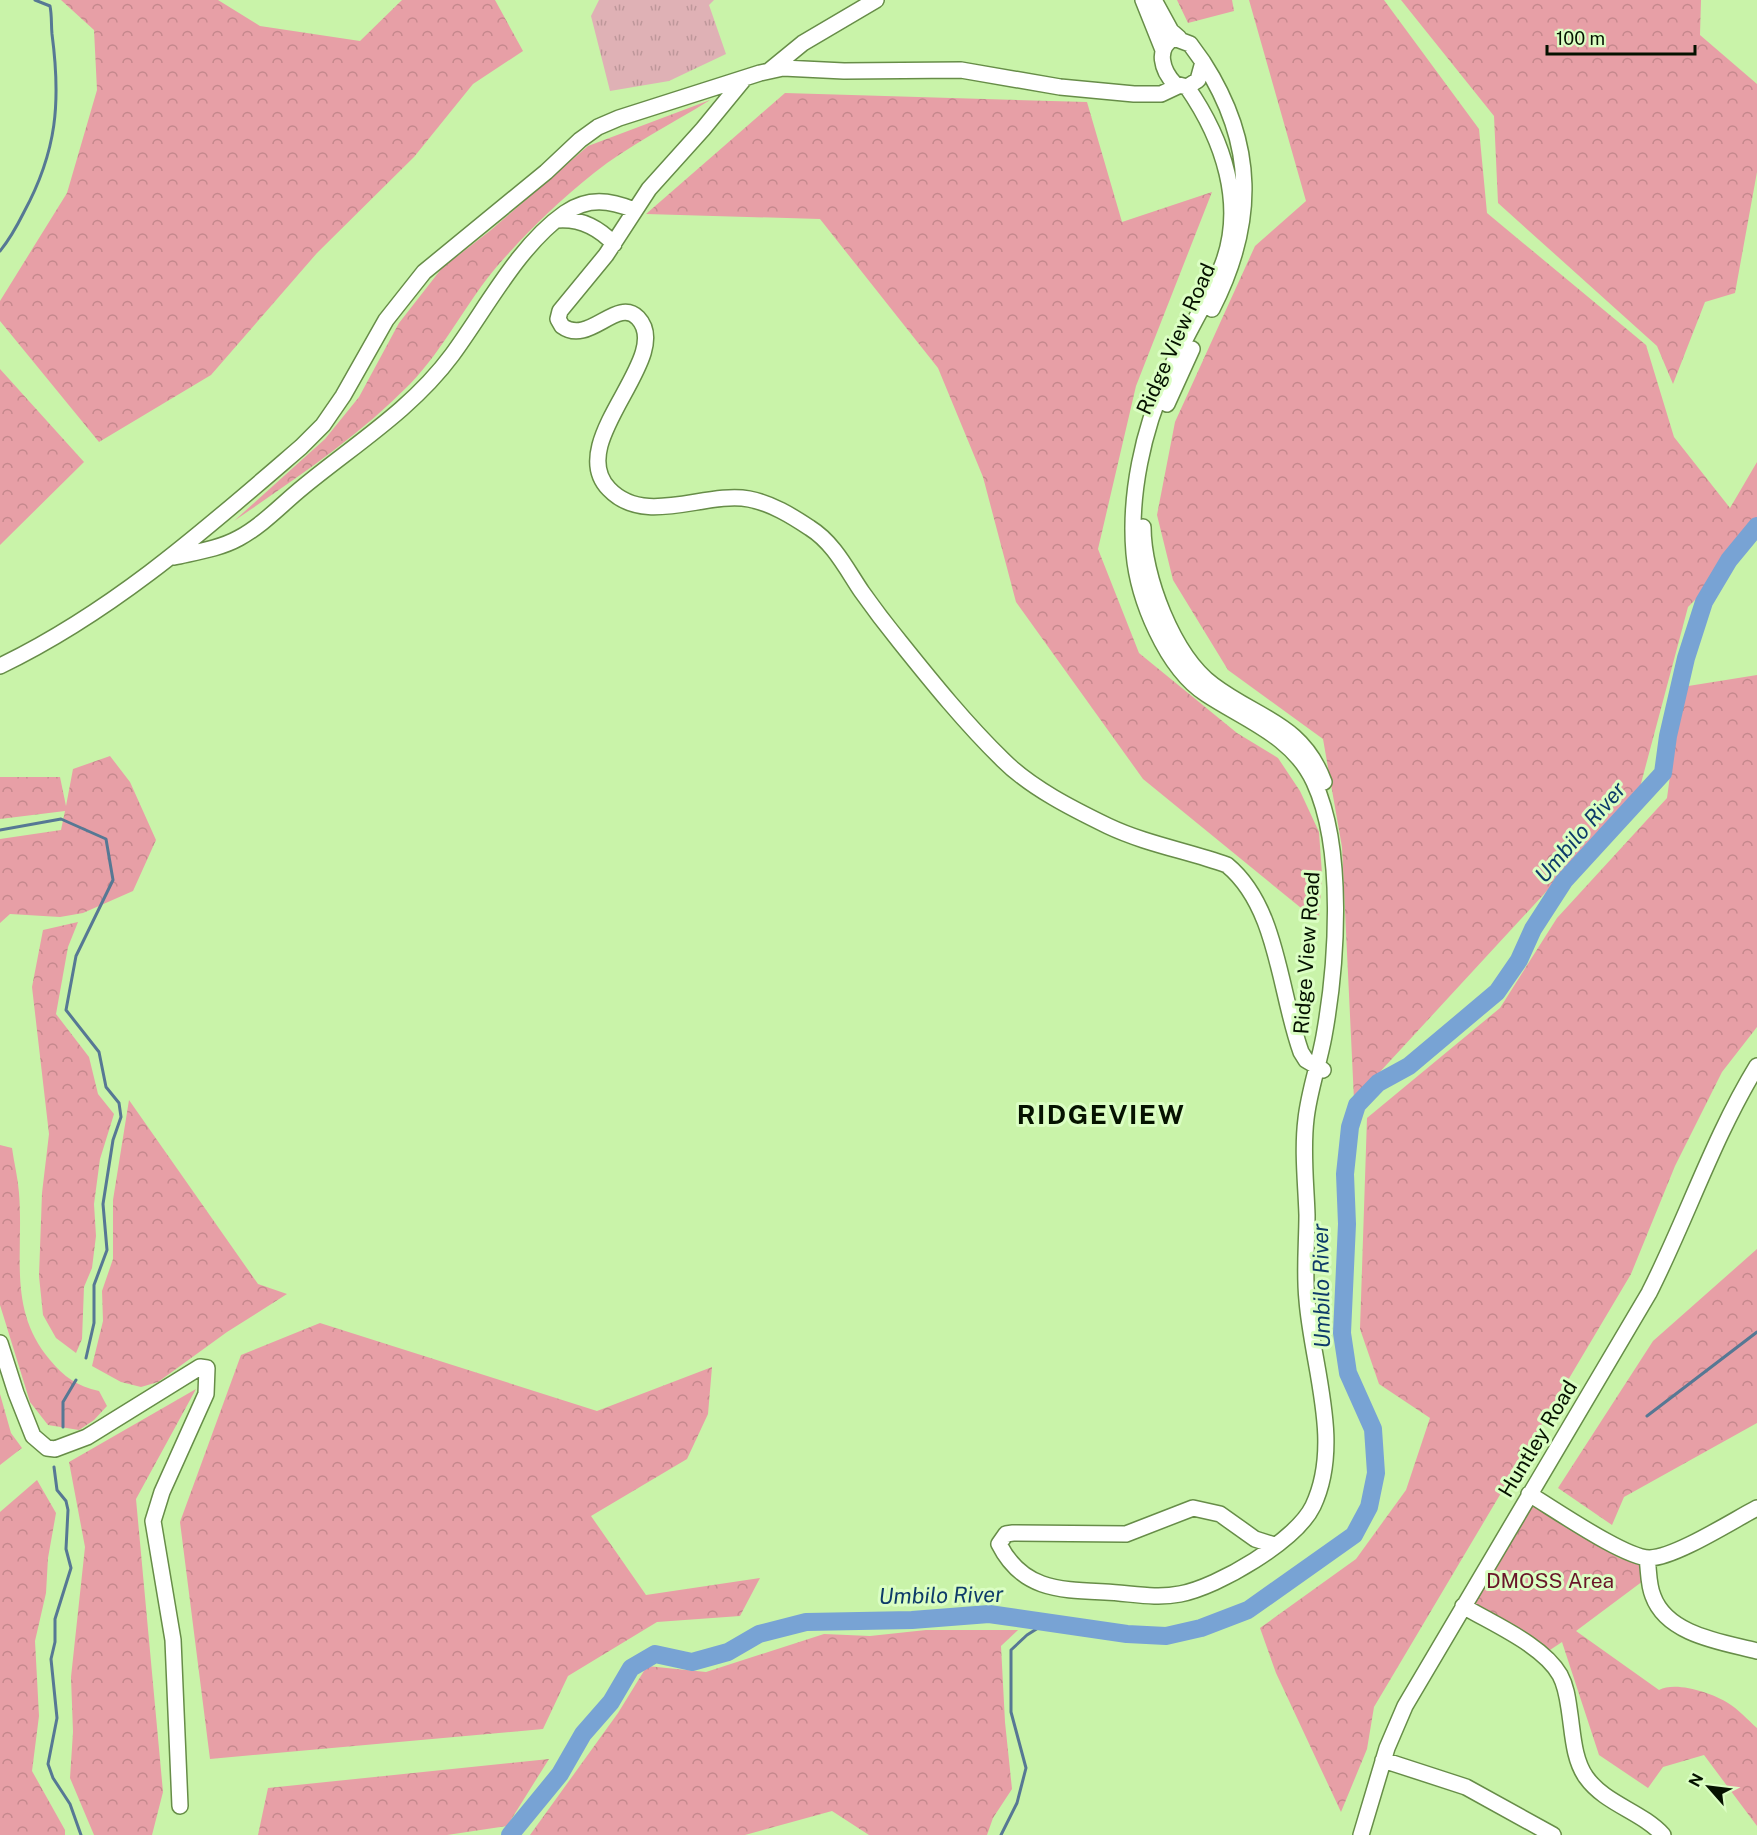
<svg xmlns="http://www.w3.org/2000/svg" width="1757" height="1835" viewBox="0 0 1757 1835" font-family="'Public Sans',sans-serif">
<defs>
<pattern id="grass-tufts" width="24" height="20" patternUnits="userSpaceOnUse" patternTransform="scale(1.5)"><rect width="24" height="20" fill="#dfb1b5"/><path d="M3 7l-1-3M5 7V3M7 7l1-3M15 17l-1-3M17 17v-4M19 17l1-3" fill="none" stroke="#be979a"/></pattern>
<pattern id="forest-crowns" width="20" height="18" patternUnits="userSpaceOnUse" patternTransform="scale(1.5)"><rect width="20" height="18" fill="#e79fa6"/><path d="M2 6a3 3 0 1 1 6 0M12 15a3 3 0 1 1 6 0" fill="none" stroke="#c5888d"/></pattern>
</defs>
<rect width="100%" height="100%" fill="#c9f3a9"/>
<path fill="url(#grass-tufts)" d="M599,0H714L709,5L726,54L669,81L610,91L591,16Z"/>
<path fill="url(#forest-crowns)" d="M61,0H218L260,26L360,41L402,0H495L523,51L473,84L414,157L317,253L211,375L99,442L0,321V301L67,193L97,90L94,30Z
M1177,0H1232L1234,11L1188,23Z
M1249,0H1384L1479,129L1487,213L1646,345L1674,437L1730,508L1757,462V538L1688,607L1639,791L1354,1100L1342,847L1323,739L1228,670L1173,580L1157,515L1175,422L1255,246L1306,201Z
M1401,0H1701L1700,35L1757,84V172L1735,293L1705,302L1673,384L1657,346L1498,203L1494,116Z
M785,93L1087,102L1122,222L1212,192L1136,386L1098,549L1139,653L1237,733L1278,758L1300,791L1319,832L1322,874L1319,917L1306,912L1143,779L1016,602L983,477L938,368L820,219L646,214Z
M710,100C672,124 629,145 594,173C560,200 528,231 499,264C466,302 445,348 410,384C358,437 295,479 234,521L325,439L359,397L399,323L442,268L491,230L588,146Z
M0,369L84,462L0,545Z
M1757,675V1027L1722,1072L1675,1166L1631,1274L1374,1707L1367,1749L1341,1812L1276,1673L1260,1628L1356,1559L1406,1490L1430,1418L1379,1384L1360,1329L1367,1118L1500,1008L1557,918L1667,798L1682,687Z
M110,756L130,782L156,840L133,891L83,913L60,917L10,914L0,923V839L61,830L65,811L0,819V777H60L66,806L73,769Z
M78,922L68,947L56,1014L89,1057L98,1094L114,1114L100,1159L94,1204L96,1236L92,1268L84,1287L82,1339L76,1353L56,1338L43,1315L39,1276L42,1193L49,1134L32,987L43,930Z
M129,1100L258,1284L287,1294L227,1332L158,1382L141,1387L121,1382L92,1366L103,1321L102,1291L113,1259V1200Z
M0,1145L12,1148C14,1163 18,1178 19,1193C24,1254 7,1309 50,1360C64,1377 77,1386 99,1391L107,1406L94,1420L79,1430L48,1425L30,1402L0,1305Z
M1757,1249V1423L1624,1497L1612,1525L1558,1488L1653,1341Z
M320,1323L597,1411L712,1367L708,1414L687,1459L591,1516L646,1595L760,1578L740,1616L657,1622L568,1676L543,1729L210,1759L180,1522L241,1355Z
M196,1389L136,1499L163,1792L152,1835H94L70,1778L73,1732L71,1677L85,1547L69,1462Z
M0,1394L11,1433L22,1448L0,1465Z
M37,1480L56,1513L48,1558L46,1593L35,1641L39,1716L32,1771L65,1830V1835H0V1512Z
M1532,1505L1619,1558L1642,1563L1643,1581L1576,1631L1659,1690C1676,1681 1712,1693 1728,1703C1738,1709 1748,1720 1757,1728V1826L1704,1755L1663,1767L1648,1788L1599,1755L1562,1642L1550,1650L1472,1604Z
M926,1630H1018L1001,1646L1005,1722L1012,1789L993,1818L987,1835H869L832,1811L745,1835H530L618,1713L647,1666L706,1672L824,1634L870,1636Z
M549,1759L507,1826L447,1835H258L268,1788Z"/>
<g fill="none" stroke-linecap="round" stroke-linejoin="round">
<path stroke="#567894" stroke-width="3" d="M0,251C10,239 17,226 24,212C57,151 61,102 52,34C51,24 52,16 50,6L35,0
M0,830L61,819L106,839L113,880L76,956L66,1010L99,1052L106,1087L119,1103L121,1117L113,1140L103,1204L107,1250L94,1285V1323L86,1358
M1647,1416L1757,1332
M63,1427V1402L76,1380
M54,1467L57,1490L66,1501L68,1510L66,1549L71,1568L55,1619V1642L51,1659L57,1718L48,1764L53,1778L70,1804L81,1835
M1001,1835L1017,1803L1026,1768L1011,1712V1650L1027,1635L1046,1623"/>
<path stroke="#78a3d4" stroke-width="18" d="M510,1835L560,1774L583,1734L611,1702L631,1668L655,1654L692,1662L728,1652L759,1634L806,1622L912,1620L989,1614L1127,1634L1166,1636L1201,1628L1248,1610L1354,1535L1369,1507L1376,1473L1373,1429L1348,1373L1342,1333L1347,1224L1345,1174L1350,1127L1357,1105L1378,1083L1409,1066L1497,992L1519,960L1533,929L1564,881L1663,773L1668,736L1686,658L1704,602L1729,560L1757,526"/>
<g stroke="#678d48" stroke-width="18">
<path id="minor" d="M1143,0L1163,50
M1154,0L1171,31L1179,38
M1174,38L1190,44L1203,62L1198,80L1187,87L1175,84C1162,71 1155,48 1174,38Z
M1203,62C1256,144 1256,223 1212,309
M770,70L803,43L876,0
M744,79L703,129L649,189L606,255L560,311L558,319L562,326C589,346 617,296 638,318C675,357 563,442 609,489C645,527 705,491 749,499C771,503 792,516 810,528C834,543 847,570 862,592C874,609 887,626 900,642C932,682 966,724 1003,760C1031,788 1073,809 1108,826C1146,844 1188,851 1227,865C1278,907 1279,991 1301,1052L1306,1060L1323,1070
M1187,87C1223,139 1246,205 1222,266C1206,304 1183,339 1167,377C1143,430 1129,495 1134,553C1138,599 1166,668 1206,694C1245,720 1293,736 1314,782C1345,849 1337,964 1324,1036C1319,1064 1309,1091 1306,1119C1302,1151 1306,1183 1307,1215C1307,1243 1304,1272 1307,1300C1312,1366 1343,1443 1313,1506C1296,1541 1218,1587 1180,1594C1155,1599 1130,1593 1105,1592C1060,1590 1022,1590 999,1544L1006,1534L1013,1533L1126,1534L1193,1508L1220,1514L1255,1539L1274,1545
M557,220C580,218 598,227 614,244
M1167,404L1192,349
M1143,527C1143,576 1173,655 1213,685C1258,719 1302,723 1324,782
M174,557C196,552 219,549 239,538C263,525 282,504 303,487C354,445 412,409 452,355C486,309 518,246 565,213C588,197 610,200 634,210
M0,666C114,611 206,529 301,447L323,425L343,396L386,320L424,272L546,172L580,140L598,127L619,118L760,73L783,68L844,71L961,70L1060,87L1134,94H1161L1178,86
M0,1343L16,1393L33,1436L47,1448L55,1449L87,1437L200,1367L207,1368L206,1394L162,1492L153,1521L173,1640L180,1806
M1529,1494C1553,1508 1626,1559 1650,1558C1676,1557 1732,1521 1757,1508
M1647,1558C1649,1571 1648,1584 1653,1596C1667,1635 1722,1642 1757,1651
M1463,1606C1493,1624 1543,1645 1560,1675C1567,1688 1568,1702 1570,1715C1573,1736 1574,1760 1586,1777C1605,1804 1641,1811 1663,1835
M1383,1760L1466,1787L1553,1835
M1361,1835L1387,1748L1405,1706L1649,1293C1687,1218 1713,1138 1757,1066"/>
</g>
<use href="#minor" stroke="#fff" stroke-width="15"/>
</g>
<g text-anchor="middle" stroke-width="6" stroke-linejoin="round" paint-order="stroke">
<g font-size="21" fill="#051200" stroke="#dbfec3">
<text transform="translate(1176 339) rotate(-66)" y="7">Ridge View Road</text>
<text transform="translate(1307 953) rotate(-86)" y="7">Ridge View Road</text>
<text transform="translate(1538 1439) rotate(-59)" y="7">Huntley Road</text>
</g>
<g font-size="21" fill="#691629" stroke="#dbfec3">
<text x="1550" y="1588">DMOSS Area</text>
</g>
<g font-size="22" font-style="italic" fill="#0d3b69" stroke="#dbfec3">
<text transform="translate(1580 832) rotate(-49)" y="8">Umbilo River</text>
<text transform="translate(1321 1286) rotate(-91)" y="8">Umbilo River</text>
<text transform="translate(941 1595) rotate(-1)" y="8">Umbilo River</text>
</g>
<g font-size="27" font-weight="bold" letter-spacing="1.5" fill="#051200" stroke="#dbfec3">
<text x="1101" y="1124">RIDGEVIEW</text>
</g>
</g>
<g transform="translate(1709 1787) rotate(298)" stroke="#dbfec3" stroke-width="4.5" paint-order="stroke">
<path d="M0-4.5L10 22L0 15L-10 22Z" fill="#051200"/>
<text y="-9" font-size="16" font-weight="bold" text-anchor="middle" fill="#051200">N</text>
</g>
<path d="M1547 45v9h148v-9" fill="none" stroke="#051200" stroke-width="3"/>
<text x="1556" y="45" font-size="18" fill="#051200" stroke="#dbfec3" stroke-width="4.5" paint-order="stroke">100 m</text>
</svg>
